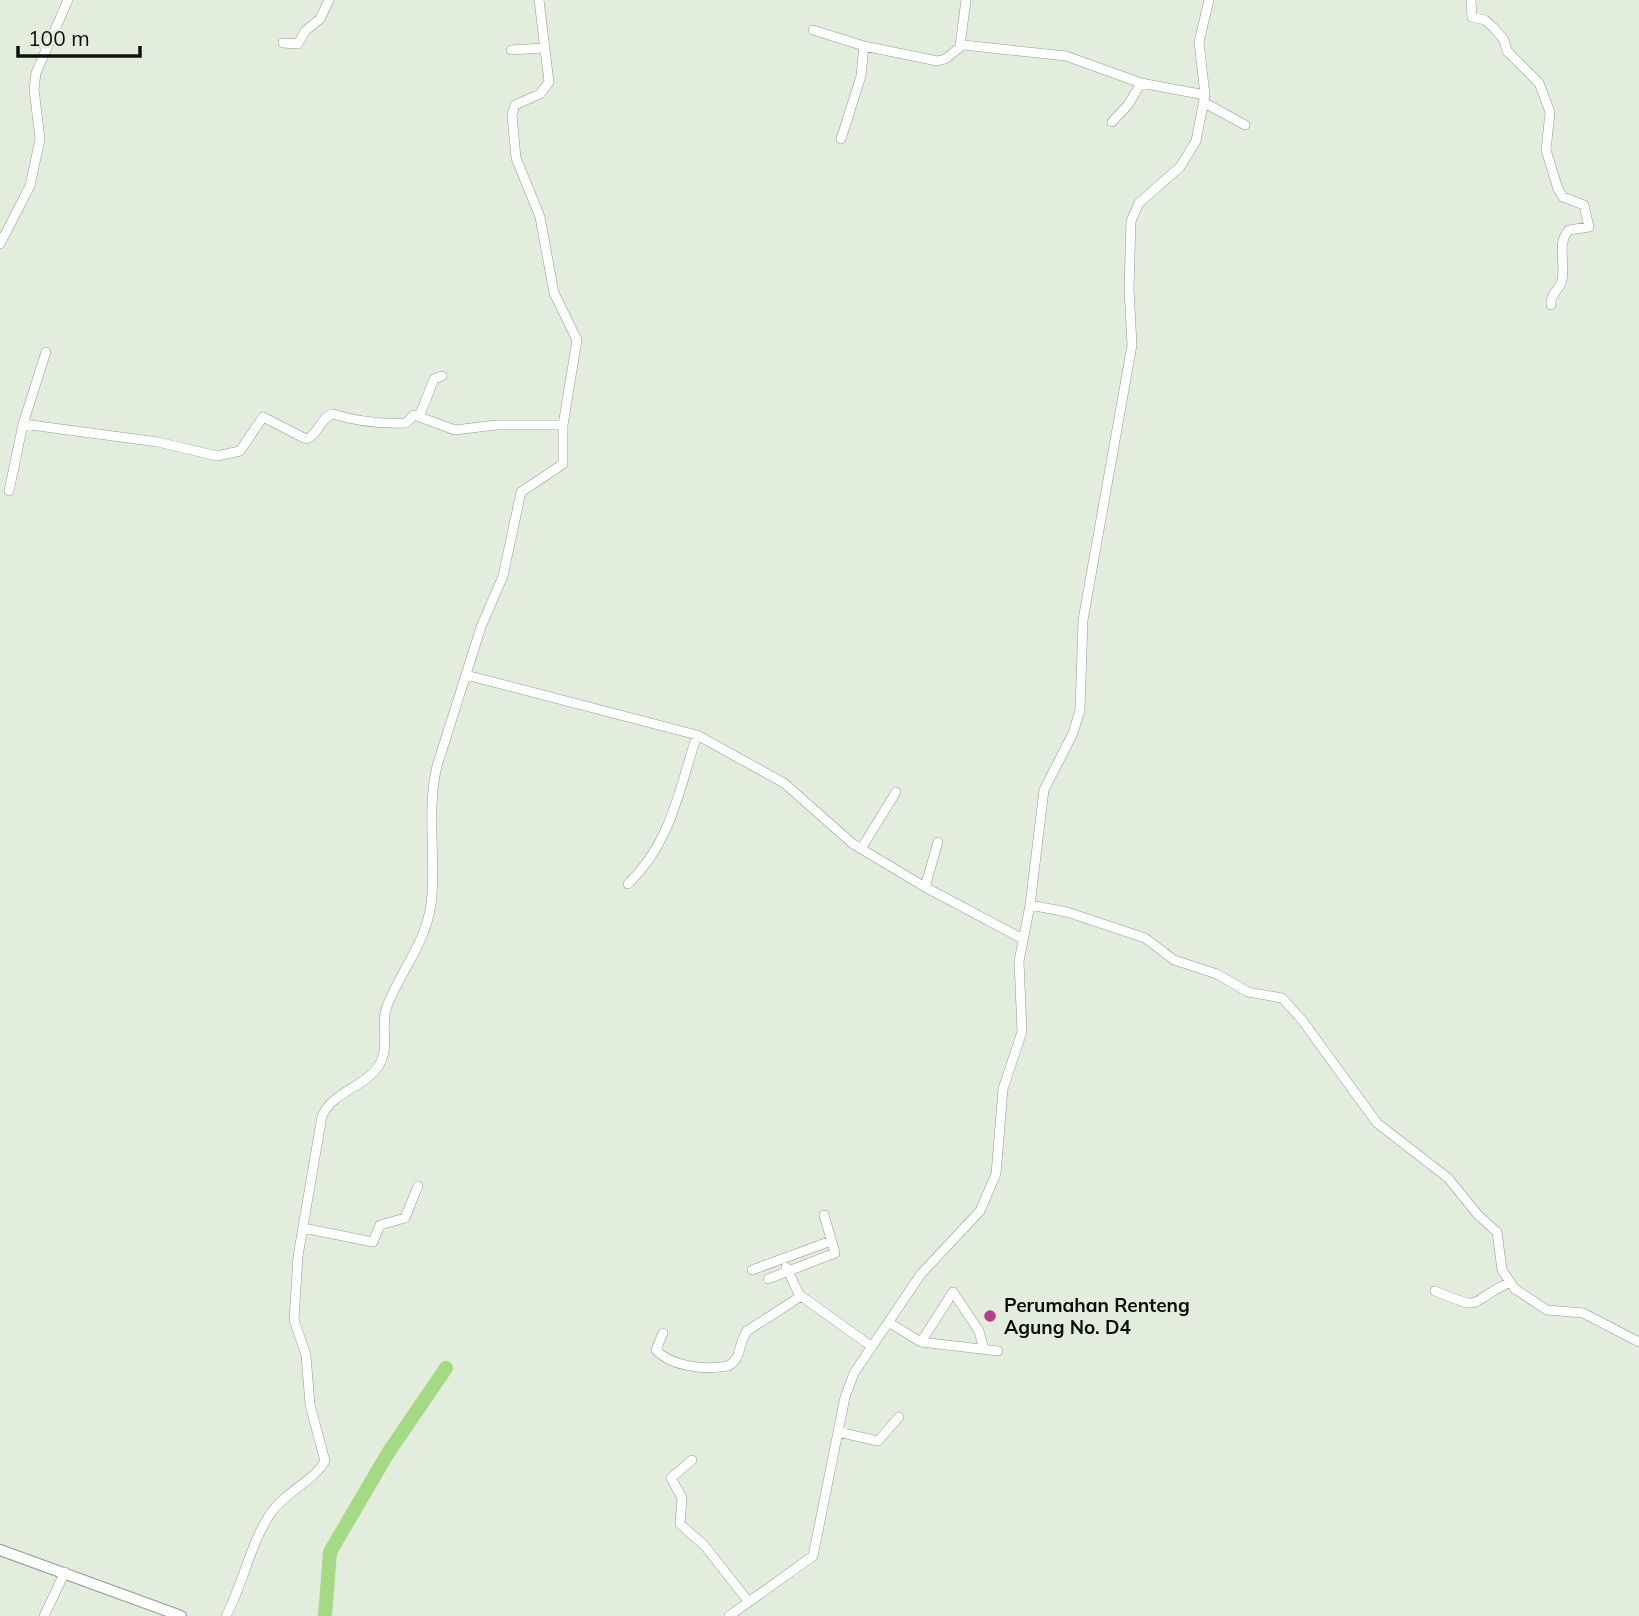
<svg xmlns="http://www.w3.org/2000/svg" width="1639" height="1616" viewBox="0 0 1639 1616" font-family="Mulish,sans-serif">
<rect width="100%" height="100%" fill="#e3edde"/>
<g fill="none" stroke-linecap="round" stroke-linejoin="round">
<path stroke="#a4da84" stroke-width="14" d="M325,1616L330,1552L388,1453L446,1368"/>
<g stroke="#939c8e" stroke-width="10">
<path id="minor" d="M1471,0L1472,17L1485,20L1494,28L1504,40L1507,51L1539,83L1550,112L1546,150L1558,189L1563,197L1584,205L1589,227L1569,230C1556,244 1566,262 1562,280C1560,290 1550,293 1551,305
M813,30L864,46L937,61L945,59L963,45L1066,56L1141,83L1205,95
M283,43L298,44L305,31L320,19L329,0
M960,46L966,0
M511,50L544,48
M1205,103L1245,125
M1112,122L1128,105L1141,83
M841,139L861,76L864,46
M0,244L30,186L40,139L34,89L36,73L68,0
M46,352L23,424L158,442L217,456L240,451L263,417L306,439C319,435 320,417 333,414C358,422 380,424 406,423L414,415L455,430L496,425H563
M419,417L434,379L442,376
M9,491L23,424
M466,675L697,735L784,783L853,844L925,887L1023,939
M861,849L896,792
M628,884C671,843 679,790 697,735
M925,887L938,842
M1030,905L1067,912L1145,938L1174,960L1217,974L1248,992L1282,998L1302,1020L1377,1123L1448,1178L1478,1215L1497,1232L1502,1270L1515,1289L1547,1310L1583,1313L1639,1342
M303,1228L373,1242L380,1225L405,1218L418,1186
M786,1267L800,1296
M752,1270L831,1241
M768,1279L835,1253L824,1215
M1435,1291C1485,1312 1466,1303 1508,1283
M888,1322L921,1342L998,1351
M663,1333L656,1350C672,1367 705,1370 728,1366C742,1359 738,1343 747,1331L801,1296L871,1346
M921,1342L953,1292L979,1331L984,1350
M838,1432L878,1441L899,1417
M692,1460L671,1478L682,1498L680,1524L704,1545L748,1601
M44,1616L65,1572
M226,1616C243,1584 250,1545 270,1514C285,1492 315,1480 325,1461L310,1405L306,1355L294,1320L298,1256L322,1116C335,1088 371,1087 382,1059C389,1042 380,1023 387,1006C402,968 430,938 432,894C435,851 427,808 437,766L481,627L503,576L521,492L563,464V425L577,340L554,293L540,217L516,158L512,115L515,105L540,94L549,82L539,0
M729,1616L813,1556L845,1397L854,1373L921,1274L980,1211L996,1174L1003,1089L1022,1032L1019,961L1030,905L1044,790L1073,733L1080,710L1083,620L1132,345L1129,289L1131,221L1139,203L1180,167L1196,141L1205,95L1199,42L1209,0"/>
</g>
<g stroke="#939c8e" stroke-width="12">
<path id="major" d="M0,1550L181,1616"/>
</g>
<use href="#minor" stroke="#fff" stroke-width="9"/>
<use href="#major" stroke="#fff" stroke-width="10"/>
</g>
<circle fill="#b63b8b" stroke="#e3edde" stroke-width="2.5" cx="990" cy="1316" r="7"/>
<g text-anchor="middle" stroke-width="7" stroke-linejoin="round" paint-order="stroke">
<g font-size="19" font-weight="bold" fill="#0c100b" stroke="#e3edde" text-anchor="start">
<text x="1004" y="1312">Perumahan Renteng<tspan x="1004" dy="22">Agung No. D4</tspan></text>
</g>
</g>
<path d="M18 46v10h122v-10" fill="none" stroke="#0c100b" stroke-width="3.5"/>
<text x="28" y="46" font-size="21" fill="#0c100b" stroke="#e3edde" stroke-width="5" paint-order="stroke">100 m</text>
</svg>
